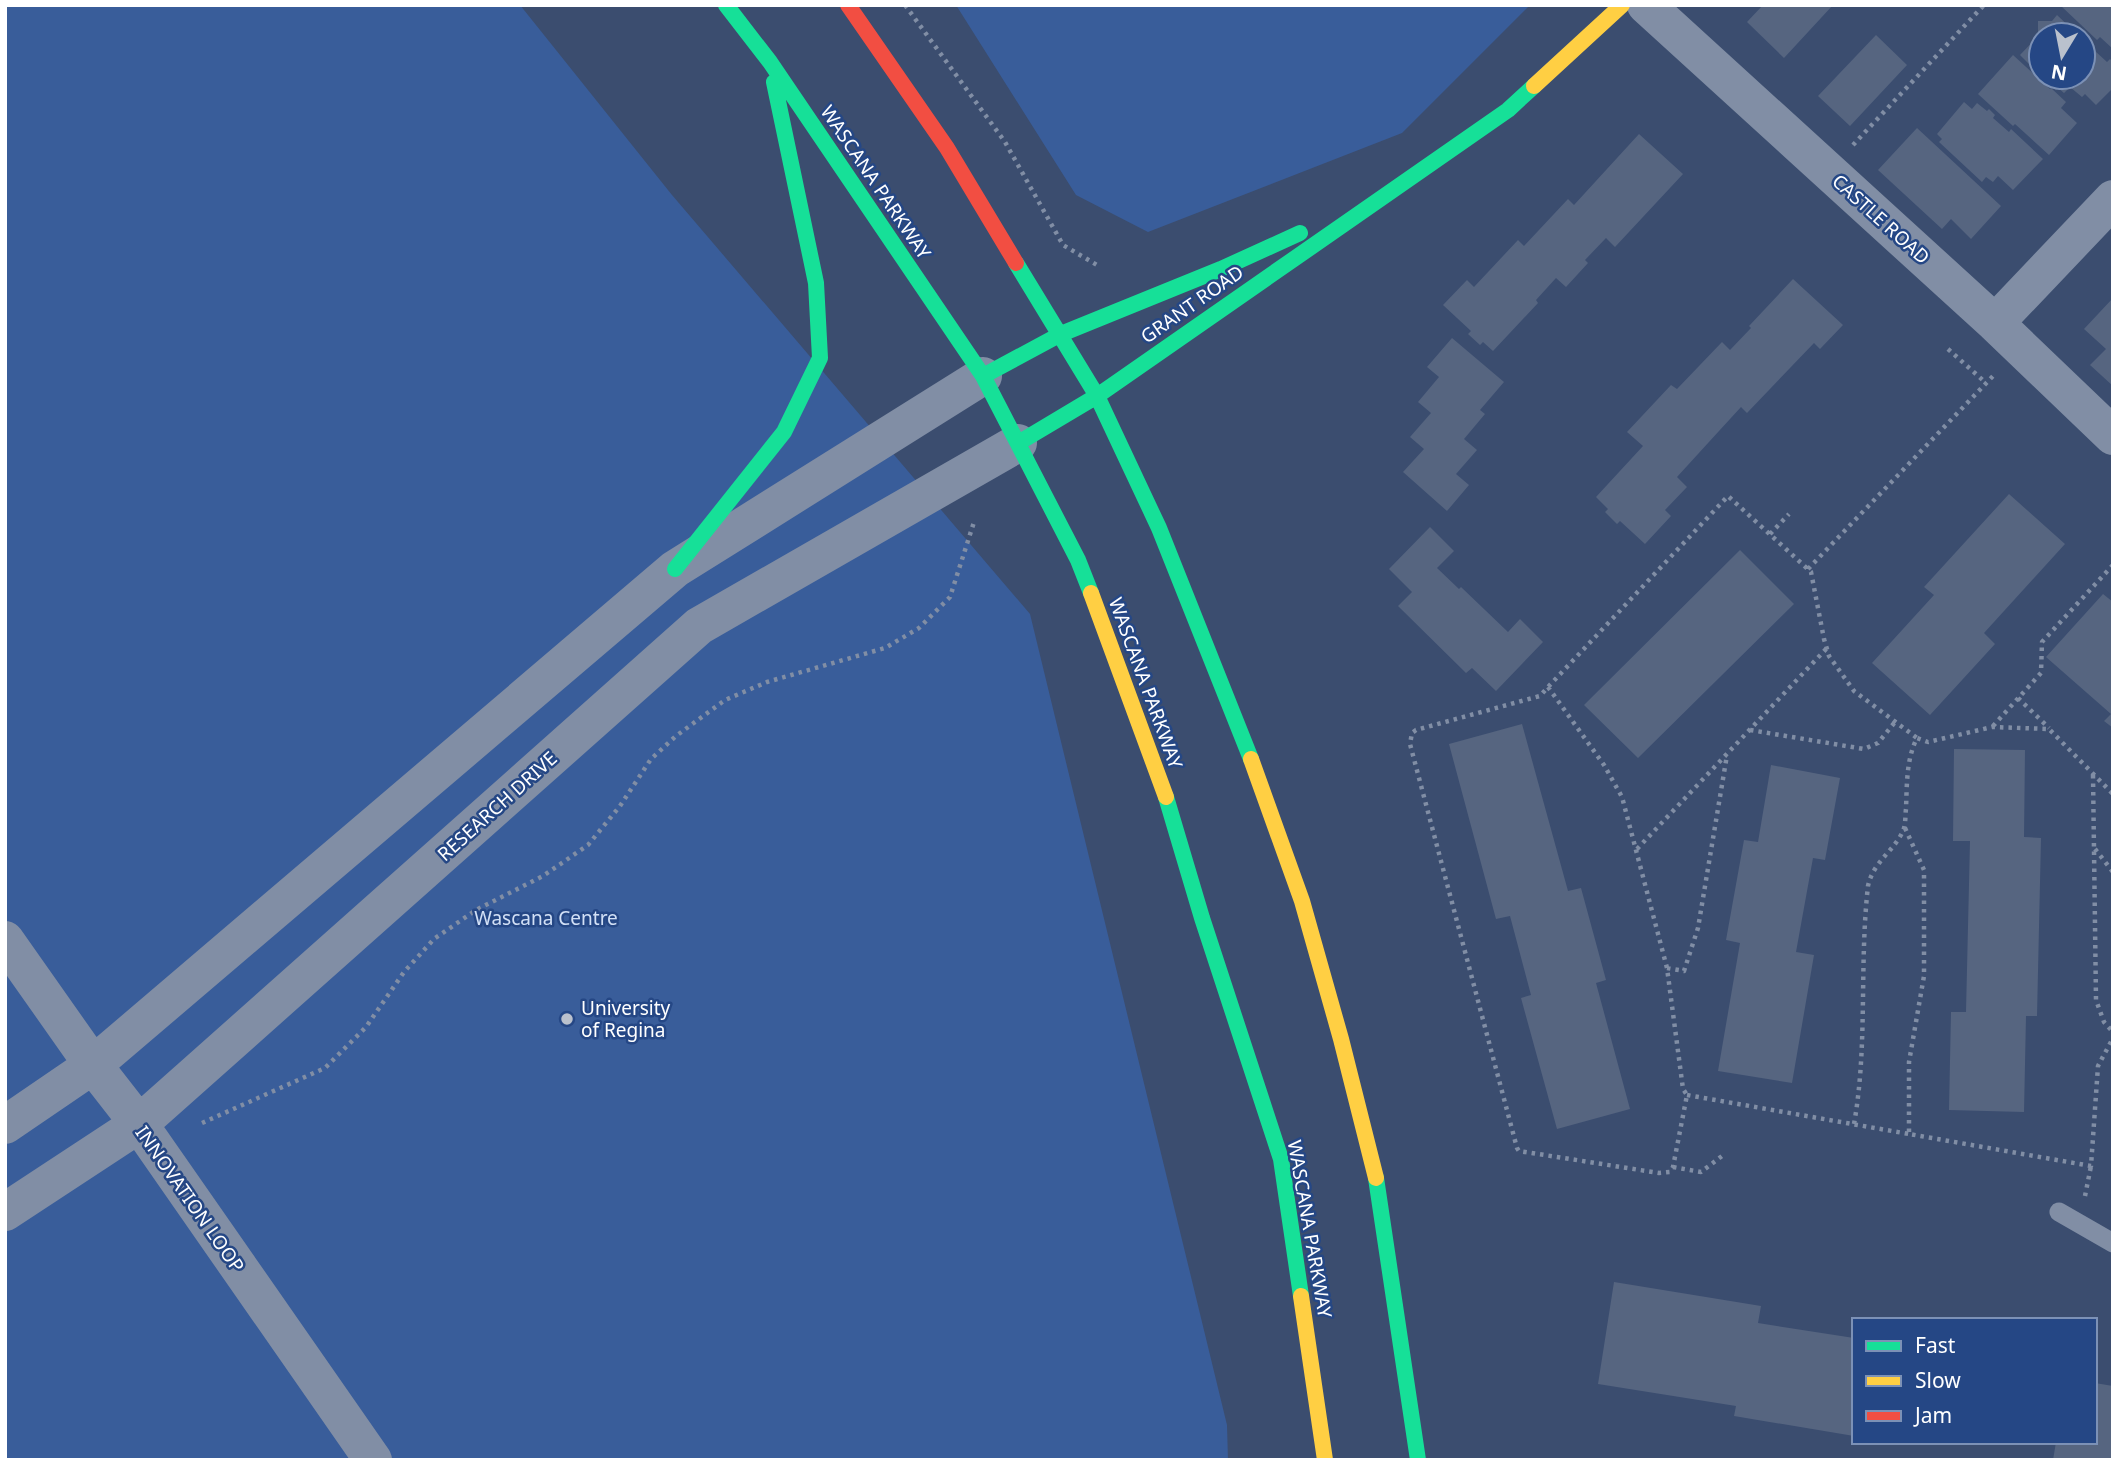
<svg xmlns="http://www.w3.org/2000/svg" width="2118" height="1465" viewBox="0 0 2118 1465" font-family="'Noto Sans',sans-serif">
<rect width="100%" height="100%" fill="#3b4d6f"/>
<path fill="#395d9a" d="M5,5H520L672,195L1030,614L1227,1425L1228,1460H5Z
M956,5H1530L1402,133L1148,232L1076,195Z"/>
<path fill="#566580" d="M1763,5H1833L1784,58L1747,22Z
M2060,5H2113V49L2100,37L2097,40Z
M2057,15L2078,35H2041V76L2020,55L2038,36V21H2052Z
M1876,35L1907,65L1850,126L1818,96Z
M2083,40L2107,62L2110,59L2113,62V88L2096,105L2085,94L2082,97L2070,87L2064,93L2058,88L2056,90L2043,77H2083Z
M2013,55L2050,89L2051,88L2066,102L2061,108L2077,123L2049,155L2015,124L2013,126L1978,94Z
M1964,102L1972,109L1977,103L1987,111L1989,109L1995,115L1993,118L2009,132L2011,129L2043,159L2013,190L1998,176L1993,182L1986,177L1982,182L1939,142L1942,139L1937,134Z
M1917,128L2001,206L1971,239L1951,219L1942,229L1878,170Z
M1639,134L1683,174L1615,247L1606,238L1585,260L1588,263L1566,287L1556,278L1536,300L1538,303L1493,351L1483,342L1480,345L1468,334L1471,331L1443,305L1467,280L1474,287L1518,240L1524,246L1568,199L1574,205Z
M1793,279L1843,325L1820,349L1814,343L1747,413L1741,407L1719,431L1677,477L1687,487L1665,510L1671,516L1645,544L1620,521L1617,524L1605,512L1608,509L1596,497L1643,446L1627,432L1671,385L1677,389L1722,342L1730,350L1751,328L1749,326Z
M2113,298V386L2090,365L2106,349L2084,329Z
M1452,338L1504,382L1480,410L1485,414L1464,439L1477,450L1456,474L1469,485L1447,511L1403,472L1424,449L1410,437L1431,413L1418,402L1439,377L1427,367Z
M2009,494L2065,544L1984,633L1995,644L1930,715L1872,663L1934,595L1924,587Z
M1430,527L1454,551L1437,568L1459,589L1461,587L1508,632L1520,619L1543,642L1496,691L1472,668L1466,673L1398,606L1412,592L1389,569Z
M1740,550L1794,604L1638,758L1584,705Z
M2103,594L2113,602V728L2104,721L2111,714L2046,657Z
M1522,724L1568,891L1581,888L1606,980L1596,983L1630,1109L1557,1129L1521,998L1531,995L1510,916L1496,919L1449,744Z
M1954,749L2025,750L2024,837L2041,838L2037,1016H2026L2024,1112L1949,1110L1951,1012H1966L1970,841H1953Z
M1771,765L1840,778L1825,860L1813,858L1796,952L1814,955L1792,1083L1718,1071L1740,943L1726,940L1744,840L1758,842Z
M1614,1282L1761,1306L1758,1323L1854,1338V1436L1734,1416L1736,1406L1598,1384Z
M2095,1383L2113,1386V1460H2053L2056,1442H2095Z"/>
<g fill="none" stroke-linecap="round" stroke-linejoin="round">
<path stroke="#818ea5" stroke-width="4.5" stroke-dasharray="3.5 5" stroke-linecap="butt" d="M905,5L1005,142L1063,245L1097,265
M1853,145L1984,5
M1948,349L1986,383
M1770,534L1789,514
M1808,569L1994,375
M1548,687L1604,765L1622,797L1667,968L1683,1089L1687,1095L1673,1167L1670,1172L1659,1173L1519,1151L1517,1148L1410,744L1412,733L1416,730L1540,696L1548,687L1728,496L1811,572L1824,639L1829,656L1854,691L1917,738
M2018,698L2049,728
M1993,726L2041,673L2042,642L2113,565
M1750,730L1864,749L1878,743L1895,722
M2093,775L2096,1000L2104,1022L2113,1032
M1905,828L1924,870V976L1909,1062V1134L2091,1166L2098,1066L2113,1038
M1637,849L1827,648
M2095,849L2113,872
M1667,968L1684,971L1698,928L1727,755
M1687,1095L1909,1134
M202,1123L325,1068L366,1027L404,972L434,939L476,910L543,876L588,845L620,806L651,759L676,736L725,700L767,682L885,648L919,628L950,597L974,522
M1854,1124C1868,1046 1859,966 1868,886C1873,862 1894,851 1903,831C1906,824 1905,816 1906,809C1907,785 1906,760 1917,738L1928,742L1992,727L2049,729L2113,794
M1673,1167L1701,1172L1722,1156
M2085,1196L2091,1166"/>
<path stroke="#818ea5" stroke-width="19" d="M2059,1212L2113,1243"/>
<path stroke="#818ea5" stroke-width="38" d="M1646,5L1995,323L2113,436
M1995,323L2113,199
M5,940L93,1065L139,1124L373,1460
M5,1125L93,1065L675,569L983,376
M5,1212L139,1124L699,626L1018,443"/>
<path stroke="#16e098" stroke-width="16" d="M726,5L770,62L983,376L1078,560L1091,593
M1016,263L1097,396L1159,528L1251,759
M983,376L1061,334L1221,269L1300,233
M1018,443L1097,396L1508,110L1534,86
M675,569L784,432L820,358L816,283L774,82
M1166,797L1202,918L1281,1159L1301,1296
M1376,1178L1418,1460"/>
<path stroke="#ffcf43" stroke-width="16" d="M1534,86L1622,5
M1091,593L1166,797
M1251,759L1302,901L1341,1039L1376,1178
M1301,1296L1325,1460"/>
<path stroke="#f24e42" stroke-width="16" d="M848,5L947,148L1016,263"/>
</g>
<circle fill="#bac1cd" stroke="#254785" stroke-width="2.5" cx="567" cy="1019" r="7"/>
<g text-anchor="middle" stroke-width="5" stroke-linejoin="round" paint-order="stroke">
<g font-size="19" fill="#fff" stroke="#254785">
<text transform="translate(876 182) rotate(56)" y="7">WASCANA PARKWAY</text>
<text transform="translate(1881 219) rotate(42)" y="7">CASTLE ROAD</text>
<text transform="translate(1192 304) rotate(-35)" y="7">GRANT ROAD</text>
<text transform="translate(1146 683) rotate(70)" y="7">WASCANA PARKWAY</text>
<text transform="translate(497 806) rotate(-42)" y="7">RESEARCH DRIVE</text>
<text transform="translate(190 1199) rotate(55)" y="7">INNOVATION LOOP</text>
<text transform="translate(1310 1229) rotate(80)" y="7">WASCANA PARKWAY</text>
</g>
<g font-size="19" fill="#d2e0f6" stroke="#254785">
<text x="546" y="925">Wascana Centre</text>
</g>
<g font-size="19" fill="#fff" stroke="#254785" text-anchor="start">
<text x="581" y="1015">University<tspan x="581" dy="22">of Regina</tspan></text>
</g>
</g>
<rect width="2118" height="1465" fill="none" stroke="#ffffff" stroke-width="14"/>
<rect x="1852" y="1318" width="245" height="126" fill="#254785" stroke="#7c91b6" stroke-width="2"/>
<rect x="1866" y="1341" width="35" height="10" fill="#16e098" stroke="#7c91b6" stroke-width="2"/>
<text x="1915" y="1353" font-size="21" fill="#ffffff">Fast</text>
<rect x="1866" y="1376" width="35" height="10" fill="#ffcf43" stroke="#7c91b6" stroke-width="2"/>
<text x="1915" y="1388" font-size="21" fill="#ffffff">Slow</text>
<rect x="1866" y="1411" width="35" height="10" fill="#f24e42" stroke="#7c91b6" stroke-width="2"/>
<text x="1915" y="1423" font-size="21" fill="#ffffff">Jam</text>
<g transform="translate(2062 56) rotate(190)"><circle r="33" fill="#254785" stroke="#7c91b6" stroke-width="2"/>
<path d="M0-5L12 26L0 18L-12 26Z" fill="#bac1cd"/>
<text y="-10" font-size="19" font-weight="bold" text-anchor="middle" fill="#ffffff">N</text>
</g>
</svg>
